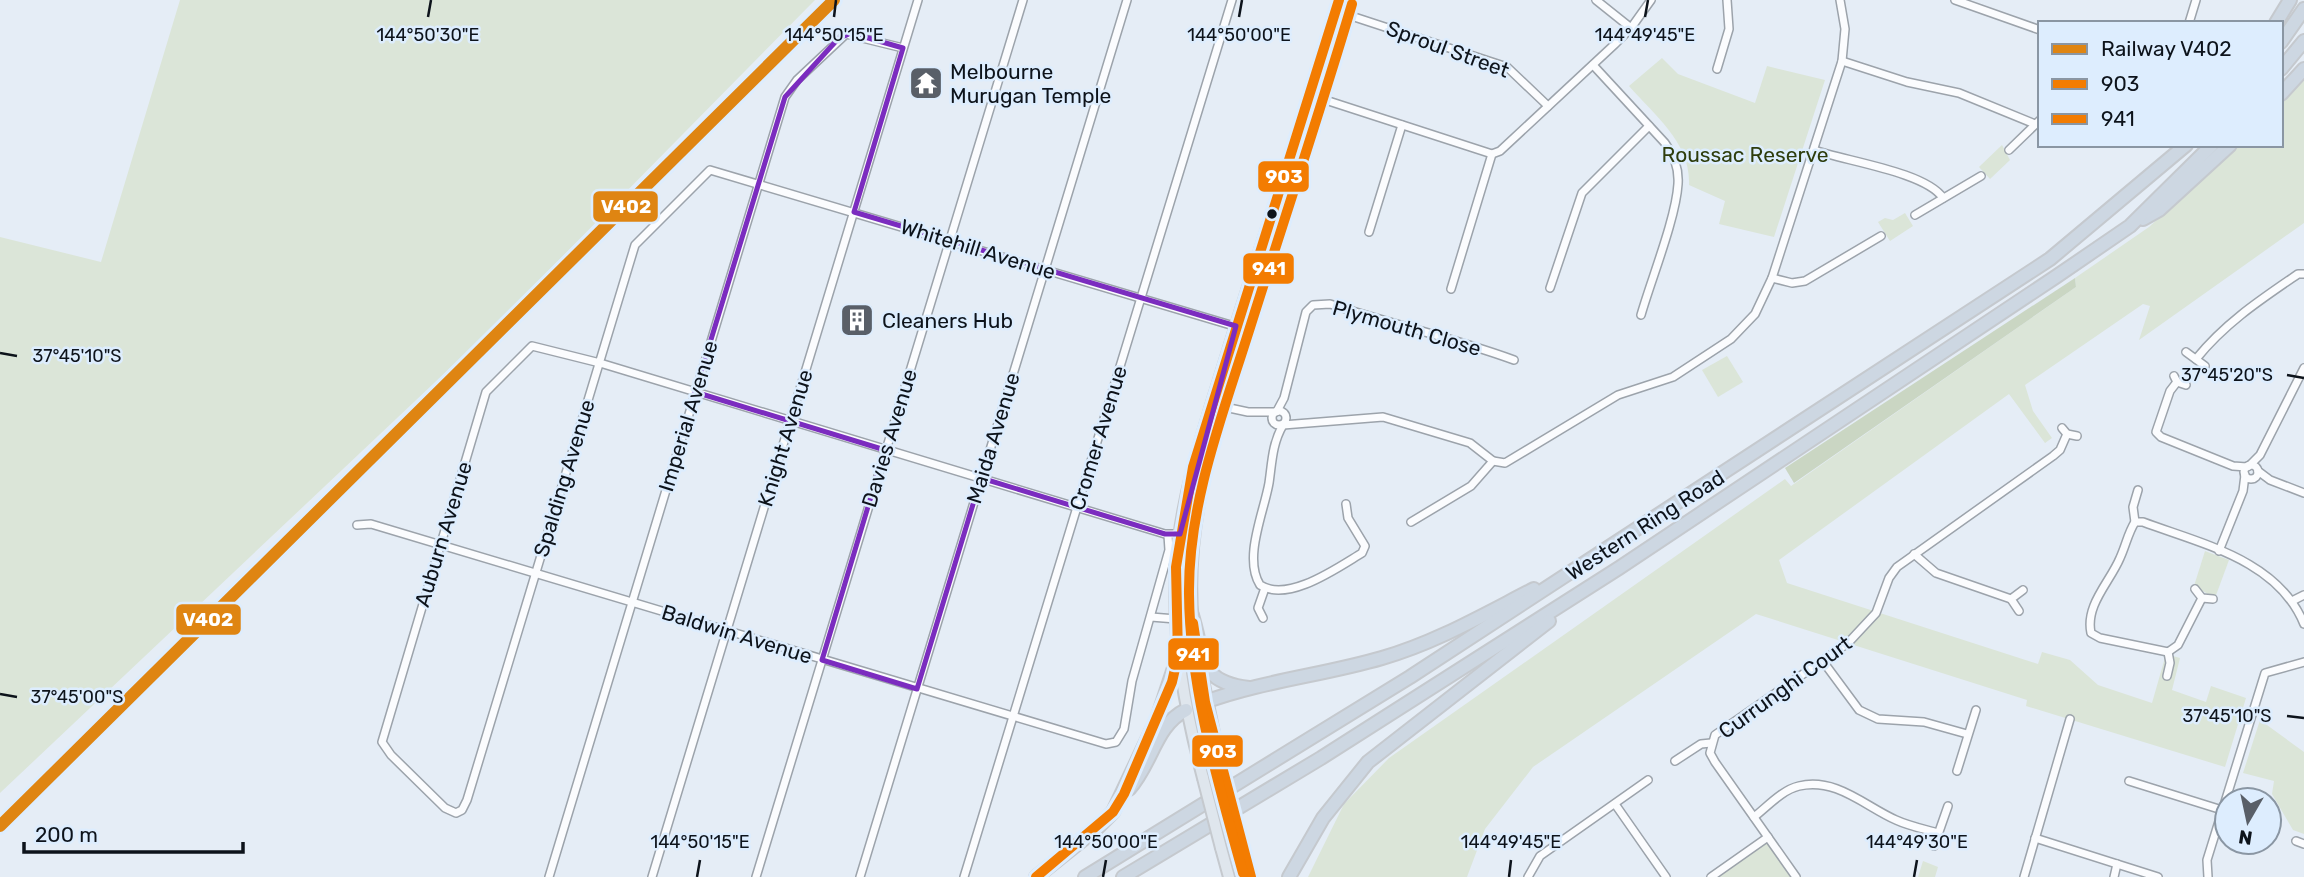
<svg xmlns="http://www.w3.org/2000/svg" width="2304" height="877" font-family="Rubik,sans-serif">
<rect width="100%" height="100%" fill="#e5edf6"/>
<g fill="#dbe5d8">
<polygon points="180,0 815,0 486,334 0,793 0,237 101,262"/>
<path d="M1662,58L1678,74L1755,103L1767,66L1825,80L1774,237L1719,224L1725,201L1689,185C1691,143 1655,116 1629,86Z"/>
<polygon points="2304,79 2304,223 2139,340 2150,306 2143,304 2025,385 2033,411 2052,438 2045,443 2009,394 1779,560 1787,583 2038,664 2042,652 2070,660 2098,685 2152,703 2166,654 2180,658 2172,690 2206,702 2211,686 2246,698 2225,767 2026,706 2027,700 1756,614 1533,767 1485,829 1467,877 1308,877 1344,804 1389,758 1785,479 1791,486 2076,287 2075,278 2149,227 2239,145 2281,145 2281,104"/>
<polygon points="2002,145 2010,160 1990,179 1979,167"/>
<polygon points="1905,213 1913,226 1890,241 1878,222 1885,218 1893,220"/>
<polygon points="1727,356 1743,382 1718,397 1702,370"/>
<polygon points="2205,551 2229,560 2215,598 2194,586"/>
<polygon points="2260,720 2304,752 2304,834 2293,830 2272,794 2274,781 2243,773"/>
<polygon points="1768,841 1792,877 1718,877"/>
<polygon points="1923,861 1938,867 1935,877 1918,877"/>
</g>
<polygon fill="#cad6c3" points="2075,278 2076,287 1794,483 1785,468"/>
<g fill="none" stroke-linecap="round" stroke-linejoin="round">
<g stroke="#9ca3ab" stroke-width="10">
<g id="street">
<polyline points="1596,0 1631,28"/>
<polyline points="1955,0 2040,30"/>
<polyline points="1336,11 1507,67 1548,106"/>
<polyline points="2189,23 2196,0"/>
<polyline points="1842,61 1907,82 1959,93 2035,124"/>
<path d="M1593,65L1665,143C1674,155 1679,169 1678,184C1676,218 1651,280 1641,315"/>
<polyline points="1717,69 1729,29 1727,0"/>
<polyline points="1310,95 1492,154"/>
<path d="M1814,150C1845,161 1926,172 1943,198"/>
<polyline points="2009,150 2040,120"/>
<polyline points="1915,215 1981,176"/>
<polyline points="1369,232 1402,125"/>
<polyline points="1772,278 1792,283 1805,281 1881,236"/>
<polyline points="1550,288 1582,193 1649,126"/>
<polyline points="1451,289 1492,154 1500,151 1615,44 1631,28 1651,0"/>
<polyline points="2186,352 2205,366"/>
<path d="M2196,359C2225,323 2260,300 2298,274H2304"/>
<polyline points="2174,376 2177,382 2186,385"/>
<polyline points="2177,382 2170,391 2156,432 2161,437 2233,466 2247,467"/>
<polyline points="1220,406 1248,412 1276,412"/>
<circle cx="1279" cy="418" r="7"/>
<path d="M1277,411L1284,398L1306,312L1313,305L1330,304C1391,324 1454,338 1514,360"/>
<polyline points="1283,425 1383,417 1470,443 1493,461 1505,463 1618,395 1673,377 1731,339 1755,314 1772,278 1842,61 1845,29 1840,0"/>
<path d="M1283,425C1272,444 1272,463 1269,483C1264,512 1243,558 1260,585C1288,603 1337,568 1362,553L1365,546L1348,518L1346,504"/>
<polyline points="2062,428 2067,434 2077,436"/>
<circle cx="2251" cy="472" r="7"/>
<polyline points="2249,466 2260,455 2304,368"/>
<polyline points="2258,471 2270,480 2304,493"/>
<polyline points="1411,522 1471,486 1493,461"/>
<polyline points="2135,522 2133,507 2138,490"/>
<polyline points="357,525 371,524 1106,744 1116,742 1124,729 1132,681 1169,550 1168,535"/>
<polyline points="1180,534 1165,534 600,363 532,346 486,392 382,742 391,755 445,808 456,813 462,810 467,800 635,245 710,170 1244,329"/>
<polyline points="2219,551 2243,491 2245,475"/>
<polyline points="1914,554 1936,573 2011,599"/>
<polyline points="2195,589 2202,598 2213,599"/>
<polyline points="2292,601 2304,595"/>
<polyline points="2019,611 2011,599 2023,590"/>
<polyline points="1151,617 1176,619"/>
<polyline points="1263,618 1258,608 1265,588"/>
<path d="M2168,652L2100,638L2091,633C2085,605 2110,582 2120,558C2126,545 2128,533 2135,522H2143C2202,544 2278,560 2304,624"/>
<polyline points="2168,652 2178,645 2202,598"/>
<polyline points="1822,660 1859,710 1878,719 1924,722 1967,734"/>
<polyline points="2167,676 2170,663 2168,652"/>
<polyline points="1675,761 1701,744 1711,743"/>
<polyline points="1957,771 1976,710"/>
<polyline points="2129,781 2222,810"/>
<polyline points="1615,804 1666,877"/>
<path d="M1754,817C1768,806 1782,790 1799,786C1836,777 1866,807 1896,820C1909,826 1924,829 1938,833"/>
<polyline points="2035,838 2158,877"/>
<polyline points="2296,841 2304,844"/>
<polyline points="1934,846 1948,806"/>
<polyline points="549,877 785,97 797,80 846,34 903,48"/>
<polyline points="652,877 918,0"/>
<polyline points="756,877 1023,0"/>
<polyline points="860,877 1127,0"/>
<polyline points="964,877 1232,0"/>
<polyline points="1528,877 1540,856 1648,780"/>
<polyline points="1711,877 1768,837"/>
<polyline points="1796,877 1715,762 1710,753 1715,735 1848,643 1876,613 1889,578 1897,567 2053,456 2060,450 2067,434"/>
<polyline points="2024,877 2070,719"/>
<polyline points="2114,877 2117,864"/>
<polyline points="2208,877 2207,860 2265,673 2304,662"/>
</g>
</g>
<g stroke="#c5c9ce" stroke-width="14">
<g id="primary">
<path d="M1193,623C1179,483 1249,357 1274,223"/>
<polyline points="1196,646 1221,767"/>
<path d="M1203,778C1185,709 1172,641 1176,569C1180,494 1207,420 1229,348C1265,232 1304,117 1339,0"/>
<polyline points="1240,836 1251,877"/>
<polyline points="1221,848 1229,877"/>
</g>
</g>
<g stroke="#c5c9ce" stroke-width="16">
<g id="highway">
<polyline points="2276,23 2290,0"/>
<polyline points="2281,42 2304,9"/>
<polyline points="2281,69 2304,41"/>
<polyline points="2281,94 2304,69"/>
<polyline points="2143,219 2159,210 2230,145"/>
<path d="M1192,615C1205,657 1197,682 1249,688"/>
<path d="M1205,702C1262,681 1324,675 1382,658C1435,643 1485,614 1534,589"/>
<path d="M1129,789C1152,764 1155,725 1186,710"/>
<polyline points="1036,877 1095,830 1113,812 1157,719 1178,656"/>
<polyline points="1085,877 1410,677 2050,259 2186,145"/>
<polyline points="1123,877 1321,758 1619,568 2057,276 2130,226 2212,145"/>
<polyline points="1289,877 1323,818 1368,762 1549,621"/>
</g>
</g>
<use href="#street" stroke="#fbfcfe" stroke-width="7"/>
<use href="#primary" stroke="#dfe6ed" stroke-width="10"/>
<use href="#highway" stroke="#cdd7e2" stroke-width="12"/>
<polyline stroke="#c1c3c6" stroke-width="2" stroke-dasharray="10 5" stroke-linecap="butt" points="0,831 840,0"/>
<g stroke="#c5c9ce" stroke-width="14" stroke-linecap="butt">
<g id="primary-bridge">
<polyline points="1221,767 1240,836"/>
<polyline points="1203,778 1221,848"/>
</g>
</g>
<use href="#primary-bridge" stroke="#dfe6ed" stroke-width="10"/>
<g stroke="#ddedfe" stroke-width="16">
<g id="bus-1">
<polyline points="1193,623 1205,702 1251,877"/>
<polyline points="1036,877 1113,812 1124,794 1172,682 1178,656 1176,567 1193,467 1339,0"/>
</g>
</g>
<g stroke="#ddedfe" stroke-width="16">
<path id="bus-2" d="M1243,873C1218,782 1190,690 1189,594C1188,506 1221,419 1247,337C1282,226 1319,115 1352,4"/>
</g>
<use href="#bus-1" stroke="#f37c01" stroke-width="10"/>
<use href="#bus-2" stroke="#f37c01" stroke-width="10"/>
<g stroke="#ddedfe" stroke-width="18">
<polyline id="rail-1" points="0,826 834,0"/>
</g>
<use href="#rail-1" stroke="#df8512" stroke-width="12"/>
</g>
<path fill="none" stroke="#7b2cbf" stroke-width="5" stroke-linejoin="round" d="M851,33L903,48L854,212L1236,326L1180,534H1165L981,478L917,689L822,660L885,450L695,392L785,97L838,39Z"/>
<path fill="none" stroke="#0d131b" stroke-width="2.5" d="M428,17L431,0M834,17L836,0M1239,17L1242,0M1645,17L1648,0M0,353L17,356M2287,375L2304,378M0,694L17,697M2287,716L2304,718M697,877L700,860M1103,877L1106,860M1509,877L1511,860M1914,877L1917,860"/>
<defs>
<g id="temple-square" transform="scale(1.75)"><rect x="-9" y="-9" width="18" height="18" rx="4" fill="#595f68" stroke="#ddedfe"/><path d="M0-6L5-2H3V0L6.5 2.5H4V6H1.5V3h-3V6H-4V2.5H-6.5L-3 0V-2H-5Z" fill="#fff"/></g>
<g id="building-square" transform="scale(1.75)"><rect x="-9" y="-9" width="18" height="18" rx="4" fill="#595f68" stroke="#ddedfe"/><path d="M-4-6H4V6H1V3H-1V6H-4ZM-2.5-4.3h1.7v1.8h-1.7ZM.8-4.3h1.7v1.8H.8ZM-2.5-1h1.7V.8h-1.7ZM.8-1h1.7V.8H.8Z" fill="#fff"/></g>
</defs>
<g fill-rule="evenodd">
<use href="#temple-square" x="926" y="83"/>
<use href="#building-square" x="857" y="320"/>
</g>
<circle fill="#0d131b" stroke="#ddedfe" stroke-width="2.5" cx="1272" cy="214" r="6"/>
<g text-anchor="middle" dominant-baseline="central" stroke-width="5" stroke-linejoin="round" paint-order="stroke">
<g font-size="21" fill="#0d131b" stroke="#ddedfe">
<text transform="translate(1448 49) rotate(20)">Sproul Street</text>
<text transform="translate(978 249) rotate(17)">Whitehill Avenue</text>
<text transform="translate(1407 328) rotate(16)">Plymouth Close</text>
<text transform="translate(688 416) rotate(-73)">Imperial Avenue</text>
<text transform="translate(785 438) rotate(-73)">Knight Avenue</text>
<text transform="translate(889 438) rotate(-73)">Davies Avenue</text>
<text transform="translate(993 438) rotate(-73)">Maida Avenue</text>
<text transform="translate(1098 438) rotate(-73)">Cromer Avenue</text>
<text transform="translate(564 478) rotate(-73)">Spalding Avenue</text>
<text transform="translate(1645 525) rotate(-33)">Western Ring Road</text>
<text transform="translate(443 534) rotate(-73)">Auburn Avenue</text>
<text transform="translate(737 634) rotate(17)">Baldwin Avenue</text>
<text transform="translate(1785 687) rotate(-36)">Currunghi Court</text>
</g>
<g font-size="21" fill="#0d131b" stroke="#ddedfe" text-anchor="start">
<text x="950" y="71">Melbourne<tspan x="950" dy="24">Murugan Temple</tspan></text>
<text x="882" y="320">Cleaners Hub</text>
</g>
<g font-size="21" fill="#2e3d0d" stroke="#ddedfe">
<text x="1745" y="154">Roussac Reserve</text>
</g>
</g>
<g font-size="18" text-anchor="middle" fill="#0d131b" stroke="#ddedfe" stroke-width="5" stroke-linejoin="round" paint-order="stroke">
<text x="428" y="41">144°50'30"E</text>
<text x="834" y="41">144°50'15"E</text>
<text x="1239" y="41">144°50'00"E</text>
<text x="1645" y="41">144°49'45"E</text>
<text x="77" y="362">37°45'10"S</text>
<text x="2227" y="381">37°45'20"S</text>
<text x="77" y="703">37°45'00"S</text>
<text x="2227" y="722">37°45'10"S</text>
<text x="700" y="848">144°50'15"E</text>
<text x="1106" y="848">144°50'00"E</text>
<text x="1511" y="848">144°49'45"E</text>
<text x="1917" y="848">144°49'30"E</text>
</g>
<g stroke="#ddedfe" stroke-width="2.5">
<rect x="1257" y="160" width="53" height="33" rx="7" fill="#f37c01"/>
<rect x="592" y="190" width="67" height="33" rx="7" fill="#df8512"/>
<rect x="1242" y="252" width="53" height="33" rx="7" fill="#f37c01"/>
<rect x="175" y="603" width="67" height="33" rx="7" fill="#df8512"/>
<rect x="1167" y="637" width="53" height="34" rx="7" fill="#f37c01"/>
<rect x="1191" y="734" width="53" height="34" rx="7" fill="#f37c01"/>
</g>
<g font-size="19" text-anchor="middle" font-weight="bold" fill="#fff">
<text x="1284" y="183">903</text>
<text x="626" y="213">V402</text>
<text x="1269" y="275">941</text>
<text x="208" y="626">V402</text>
<text x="1193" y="661">941</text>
<text x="1218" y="758">903</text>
</g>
<rect x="2038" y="21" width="245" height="126" fill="#ddedfe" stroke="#8a96a3" stroke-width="2"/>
<rect x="2052" y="44" width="35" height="10" fill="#df8512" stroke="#8a96a3" stroke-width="2"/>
<text x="2101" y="56" font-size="21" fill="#0d131b">Railway V402</text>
<rect x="2052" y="79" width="35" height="10" fill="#f37c01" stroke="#8a96a3" stroke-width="2"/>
<text x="2101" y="91" font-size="21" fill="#0d131b">903</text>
<rect x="2052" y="114" width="35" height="10" fill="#f37c01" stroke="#8a96a3" stroke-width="2"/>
<text x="2101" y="126" font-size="21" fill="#0d131b">941</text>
<g transform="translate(2248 821) rotate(189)"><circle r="33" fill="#ddedfe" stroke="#8a96a3" stroke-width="2"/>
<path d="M0-5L12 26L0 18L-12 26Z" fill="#595f68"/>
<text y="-10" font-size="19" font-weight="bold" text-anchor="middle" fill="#0d131b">N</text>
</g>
<path d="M24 842v10h219v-10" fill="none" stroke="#0d131b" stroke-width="3.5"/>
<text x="35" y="842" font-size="21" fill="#0d131b" stroke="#ddedfe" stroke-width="5" paint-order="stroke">200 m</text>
</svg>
